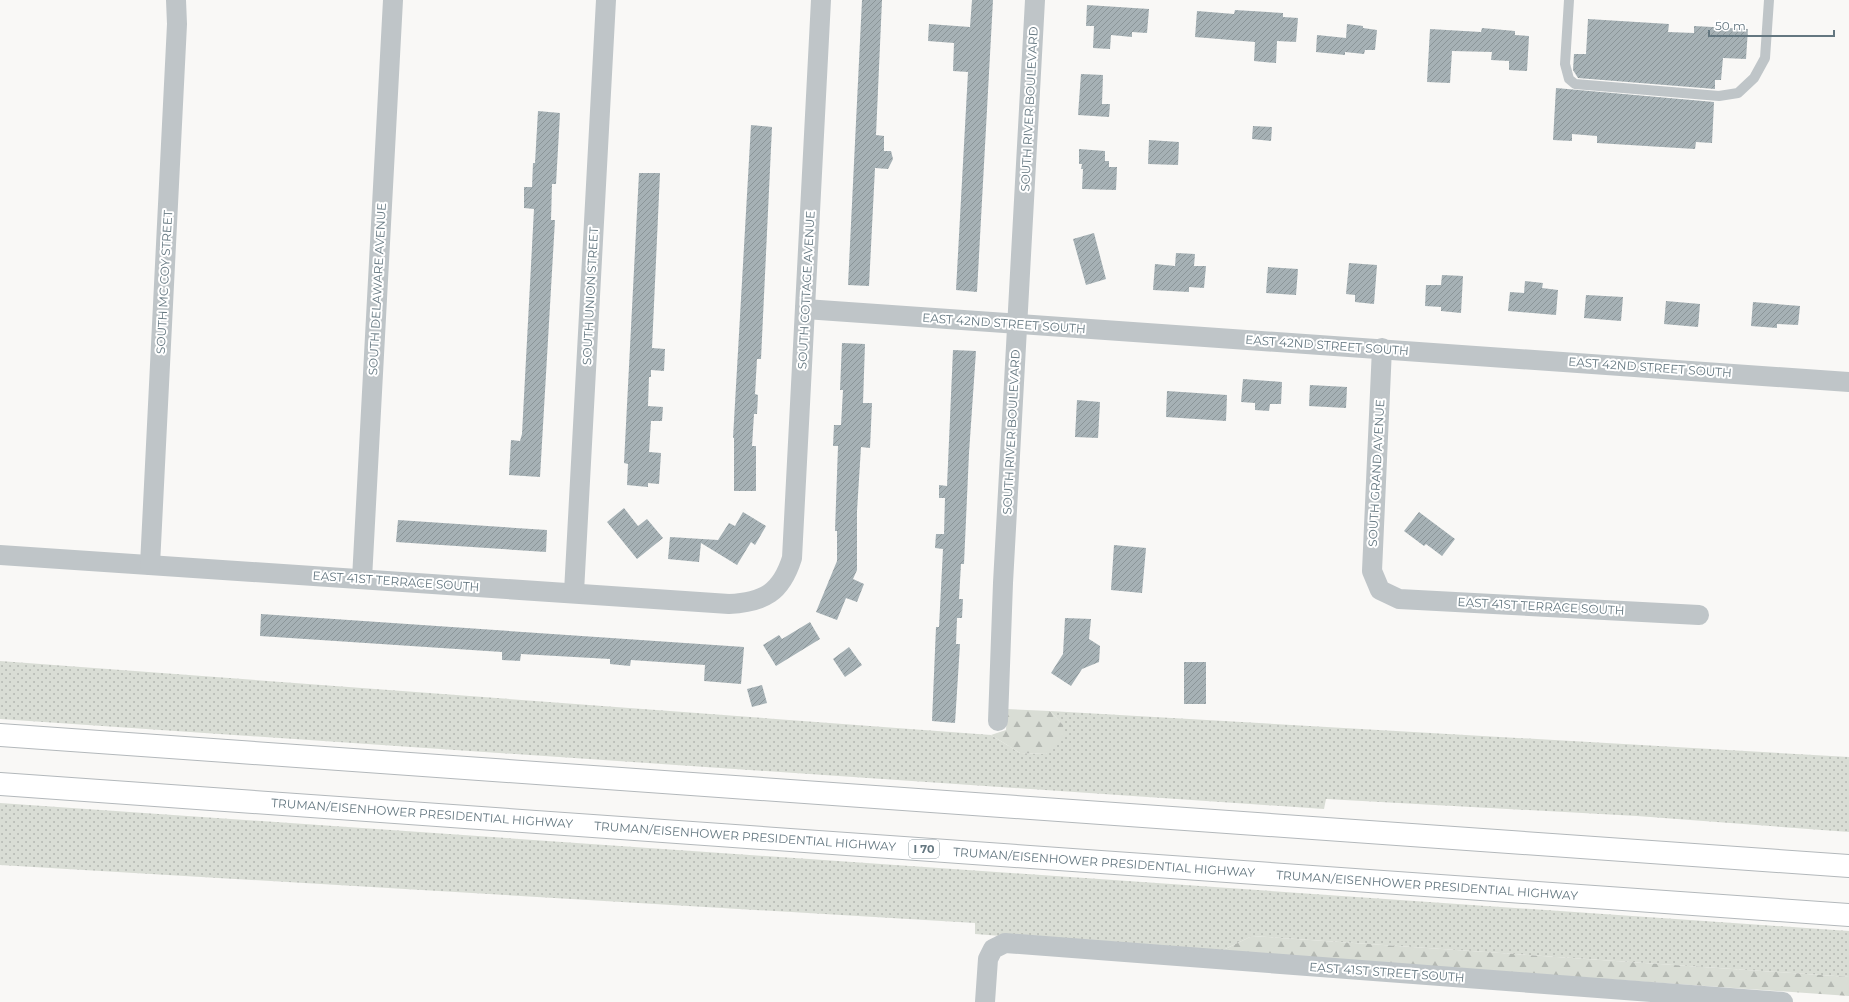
<svg xmlns="http://www.w3.org/2000/svg" width="1849" height="1002" font-family="Montserrat,sans-serif">
<defs>
<pattern id="grass-dots" width="8" height="8" patternUnits="userSpaceOnUse"><rect width="8" height="8" fill="#d9ddd5"/><path d="M2 2h.1M6 6h.1" fill="none" stroke="#b4b8b2" stroke-width="1.8" stroke-linecap="round"/></pattern>
<pattern id="forest-firs" width="22" height="20" patternUnits="userSpaceOnUse"><rect width="22" height="20" fill="#d9ddd5"/><path d="M5 1l3.5 6h-7zM16 11l3.5 6h-7z" fill="#b4b8b2"/></pattern>
<pattern id="building-hatch" width="6" height="6" patternUnits="userSpaceOnUse"><rect width="6" height="6" fill="#a6b1b5"/><path d="M-1 1l2-2M0 6l6-6M5 7l2-2" fill="none" stroke="#8b9598"/></pattern>
</defs>
<rect width="100%" height="100%" fill="#f9f8f6"/>
<g fill="url(#grass-dots)">
<polygon points="0,661 991,735 1020,753 1046,754 1063,725 1050,711 1849,757 1849,832 1637,816 1326,799 1324,809 0,719"/>
<polygon points="0,803 1849,931 1849,977 1252,936 1219,952 975,934 975,923 0,865"/>
</g>
<g fill="url(#forest-firs)">
<polygon points="1007,709 1050,711 1063,725 1064,736 1046,754 1020,753 991,735 1006,730"/>
<polygon points="1252,936 1849,977 1849,996 1219,952"/>
</g>
<g fill="url(#building-hatch)">
<polygon points="862,0 882,0 876,135 884,136 884,151 891,151 893,159 888,169 875,168 869,286 848,285"/>
<polygon points="972,0 993,0 977,292 956,290 968,72 953,71 954,43 928,41 929,24 970,27"/>
<polygon points="1087,5 1149,9 1147,33 1132,32 1132,37 1111,35 1110,49 1093,48 1094,26 1086,26"/>
<polygon points="1235,10 1283,13 1283,17 1298,18 1296,42 1277,41 1276,63 1254,61 1255,42 1195,37 1197,11 1234,14"/>
<polygon points="1588,19 1669,24 1668,32 1694,33 1694,26 1748,29 1746,59 1723,58 1721,80 1715,80 1715,89 1578,78 1573,70 1574,54 1586,54"/>
<polygon points="1347,24 1363,26 1363,28 1377,30 1375,50 1365,50 1364,54 1345,52 1345,55 1316,52 1317,35 1346,38"/>
<polygon points="1482,28 1515,31 1515,35 1529,36 1527,71 1509,70 1509,61 1491,60 1492,52 1452,51 1450,83 1427,82 1430,29 1481,32"/>
<polygon points="1081,74 1103,75 1102,104 1110,104 1109,117 1078,115"/>
<polygon points="1556,88 1714,102 1712,143 1696,142 1695,149 1597,143 1597,136 1572,134 1572,141 1553,140"/>
<polygon points="538,111 560,113 556,184 552,184 551,220 555,220 540,477 509,475 511,440 520,441 522,434 534,209 524,208 524,187 532,187 533,163 535,163"/>
<polygon points="751,125 772,127 761,359 757,359 755,394 758,395 757,414 754,414 752,446 756,446 756,491 734,491 734,438 733,438"/>
<polygon points="1253,126 1272,127 1271,141 1252,139"/>
<polygon points="1149,140 1179,142 1178,165 1148,164"/>
<polygon points="1079,149 1105,151 1105,161 1109,161 1109,167 1117,167 1116,190 1082,189 1083,169 1081,169 1082,164 1079,164"/>
<polygon points="639,173 660,173 652,348 665,349 664,371 651,370 651,377 649,377 648,406 663,407 662,421 651,421 649,452 661,453 659,484 648,483 648,487 627,485 628,464 624,463"/>
<polygon points="1094,233 1106,279 1086,285 1073,239"/>
<polygon points="1176,253 1195,254 1194,266 1206,266 1204,288 1189,287 1189,292 1153,290 1155,264 1175,266"/>
<polygon points="1349,263 1377,265 1374,304 1355,302 1355,295 1346,294"/>
<polygon points="1268,267 1298,269 1296,295 1266,293"/>
<polygon points="1442,275 1463,276 1461,313 1441,311 1441,307 1425,306 1426,285 1441,285"/>
<polygon points="1525,281 1543,283 1542,288 1558,290 1556,315 1508,311 1510,292 1524,293"/>
<polygon points="1586,295 1623,297 1621,321 1584,318"/>
<polygon points="1666,301 1700,304 1698,327 1664,324"/>
<polygon points="1753,302 1800,306 1798,325 1777,324 1777,328 1751,326"/>
<polygon points="842,343 865,344 863,403 872,403 870,448 861,447 857,511 857,570 853,579 864,584 857,602 846,598 837,620 816,612 837,561 837,531 835,531 838,446 833,446 834,425 841,425 843,390 840,390"/>
<polygon points="953,350 976,351 969,453 964,564 961,564 959,599 963,599 962,618 957,618 956,644 960,644 955,723 932,721 936,627 939,627 943,549 935,548 936,534 944,534 945,498 939,498 939,485 947,486"/>
<polygon points="1243,379 1282,382 1281,404 1270,404 1269,411 1255,410 1255,403 1241,402"/>
<polygon points="1310,385 1347,387 1346,408 1309,406"/>
<polygon points="1167,391 1227,395 1226,421 1166,417"/>
<polygon points="1077,400 1100,402 1098,438 1075,437"/>
<polygon points="624,508 638,526 647,519 663,538 637,559 607,522"/>
<polygon points="743,512 766,526 755,545 751,542 737,565 701,543 699,562 668,559 670,537 718,540 729,523 735,526"/>
<polygon points="1419,512 1455,539 1442,556 1426,544 1424,546 1404,531"/>
<polygon points="398,520 547,530 546,552 396,542"/>
<polygon points="1114,545 1146,548 1142,593 1111,590"/>
<polygon points="261,614 744,647 741,684 704,681 705,665 631,660 630,666 610,664 610,659 521,654 520,661 502,660 502,652 260,636"/>
<polygon points="1065,618 1091,619 1089,639 1100,646 1099,662 1082,669 1071,686 1051,673 1063,654"/>
<polygon points="810,622 820,639 776,666 763,645 779,635 782,639"/>
<polygon points="849,647 862,665 845,677 833,659"/>
<rect x="1184" y="662" width="22" height="42"/>
<polygon points="762,685 767,703 752,707 747,689"/>
</g>
<g fill="none" stroke-linecap="round" stroke-linejoin="round">
<g stroke="#b3b8bb" stroke-width="24">
<g id="motorway">
<polyline points="0,735 1849,866"/>
<polyline points="0,784 1849,915"/>
</g>
</g>
<polyline stroke="#bfc5c8" stroke-width="10" points="1569,0 1565,64 1569,79 1575,84 1719,96 1738,93 1754,78 1765,58 1769,0"/>
<g stroke="#bfc5c8" stroke-width="20">
<polyline points="805,309 1849,382"/>
<polyline points="1382,348 1372,571 1380,590 1399,599 1699,615"/>
<path d="M0,555L729,604C764,602 781,593 792,558L821,0"/>
<polyline points="150,565 177,24 176,0"/>
<polyline points="362,579 393,0"/>
<polyline points="574,592 606,0"/>
<polyline points="998,721 1003,583 1035,0"/>
<polyline points="985,1002 988,959 993,949 1005,943 1783,1002"/>
</g>
<use href="#motorway" stroke="#fff" stroke-width="22"/>
</g>
<g text-anchor="middle" dominant-baseline="central" stroke-width="4" stroke-linejoin="round" paint-order="stroke">
<rect fill="#fff" stroke="#92a0a6" stroke-width="1" x="909" y="840" width="30" height="18" rx="3"/>
<g font-size="11" font-weight="bold" fill="#647780">
<text x="924" y="849">I 70</text>
</g>
<g font-size="12" fill="#647780" stroke="#fff">
<text transform="translate(1029 109) rotate(-87)">SOUTH RIVER BOULEVARD</text>
<text transform="translate(164 282) rotate(-87)">SOUTH MC COY STREET</text>
<text transform="translate(377 289) rotate(-87)">SOUTH DELAWARE AVENUE</text>
<text transform="translate(806 290) rotate(-87)">SOUTH COTTAGE AVENUE</text>
<text transform="translate(590 296) rotate(-87)">SOUTH UNION STREET</text>
<text transform="translate(1004 323) rotate(4)">EAST 42ND STREET SOUTH</text>
<text transform="translate(1327 345) rotate(4)">EAST 42ND STREET SOUTH</text>
<text transform="translate(1650 367) rotate(4)">EAST 42ND STREET SOUTH</text>
<text transform="translate(1011 432) rotate(-87)">SOUTH RIVER BOULEVARD</text>
<text transform="translate(1376 473) rotate(-87)">SOUTH GRAND AVENUE</text>
<text transform="translate(396 581) rotate(4)">EAST 41ST TERRACE SOUTH</text>
<text transform="translate(1541 606) rotate(3)">EAST 41ST TERRACE SOUTH</text>
<text transform="translate(422 813) rotate(4)">TRUMAN/EISENHOWER PRESIDENTIAL HIGHWAY</text>
<text transform="translate(745 836) rotate(4)">TRUMAN/EISENHOWER PRESIDENTIAL HIGHWAY</text>
<text transform="translate(1104 862) rotate(4)">TRUMAN/EISENHOWER PRESIDENTIAL HIGHWAY</text>
<text transform="translate(1427 885) rotate(4)">TRUMAN/EISENHOWER PRESIDENTIAL HIGHWAY</text>
<text transform="translate(1387 972) rotate(4)">EAST 41ST STREET SOUTH</text>
</g>
</g>
<path d="M1709 30v6h125v-6" fill="none" stroke="#647780" stroke-width="2"/>
<text x="1715" y="30" font-size="12" fill="#647780" stroke="#ffffff" stroke-width="3" paint-order="stroke">50 m</text>
</svg>
